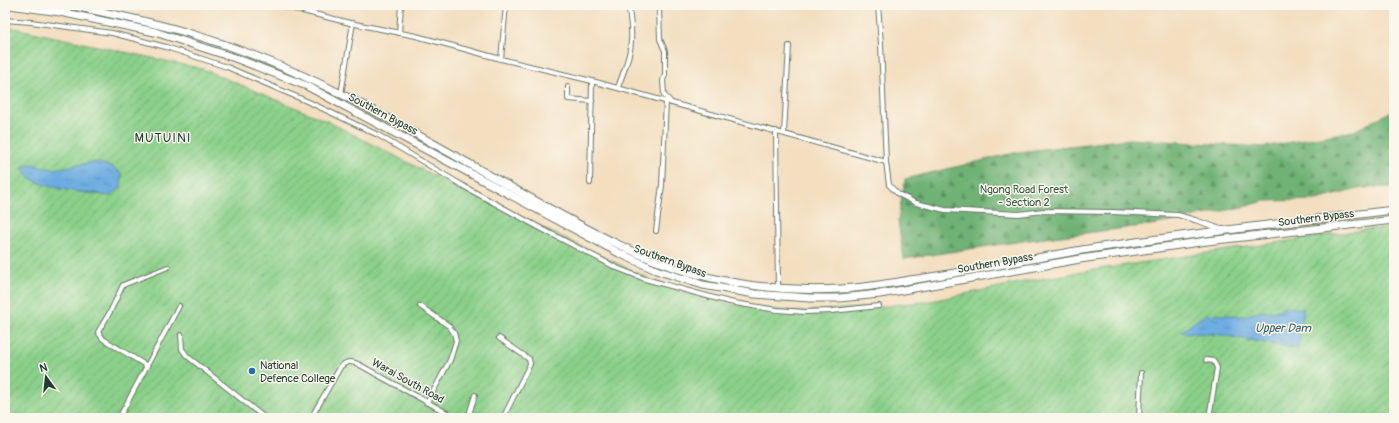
<svg xmlns="http://www.w3.org/2000/svg" width="1399" height="423" font-family="Pangolin,sans-serif">
<defs>
<pattern id="forest-firs" width="22" height="20" patternUnits="userSpaceOnUse"><rect width="22" height="20" fill="#70b276"/><path d="M5 1l3.5 6h-7zM16 11l3.5 6h-7z" fill="#5b9262"/></pattern>
<pattern id="garden-furrows" width="10" height="10" patternUnits="userSpaceOnUse"><rect width="10" height="10" fill="#8bd08a"/><path d="M-1 1l2-2M0 10L10 0M9 11l2-2" fill="none" stroke="#71aa72"/></pattern>
<pattern id="water-ripples" width="26" height="14" patternUnits="userSpaceOnUse"><rect width="26" height="14" fill="#6eade1"/><path d="M2 4q2-2 4 0t4 0M15 11q2-2 4 0t4 0" fill="none" stroke="#5a8eb7"/></pattern>
</defs>
<rect width="100%" height="100%" fill="#fbf7ec"/>
<filter id="ink" filterUnits="userSpaceOnUse"><feTurbulence type="fractalNoise" baseFrequency=".025" numOctaves="2"/><feDisplacementMap in="SourceGraphic" scale="8" xChannelSelector="R" yChannelSelector="G"/><feConvolveMatrix kernelMatrix="1 2 1 2 8 2 1 2 1" color-interpolation-filters="sRGB"/></filter>
<filter id="wash" filterUnits="userSpaceOnUse"><feTurbulence type="fractalNoise" baseFrequency=".012" numOctaves="4" result="noise"/><feDisplacementMap in="SourceGraphic" scale="16" xChannelSelector="R" yChannelSelector="G"/><feGaussianBlur stdDeviation="0.9" result="paint"/><feColorMatrix in="noise" values="0 0 0 0 0 0 0 0 0 0 0 0 0 0 0 0 0 1.4 0 .05"/><feComposite in="paint" operator="in"/></filter>
<g filter="url(#wash)">
<rect width="100%" height="100%" fill="#f3dec0"/>
<polygon fill="url(#forest-firs)" stroke="#487855" points="1394,110 1394,187 1362,188 1316,200 1265,201 1243,207 1158,224 1022,241 904,259 898,221 905,179 1018,152 1129,139 1263,147 1354,131"/>
<polygon fill="url(#garden-furrows)" stroke="#55865f" points="5,28 14,28 203,69 327,121 452,185 665,286 728,304 794,312 877,307 931,301 1028,281 1099,269 1369,229 1394,228 1394,418 5,418"/>
<g fill="url(#water-ripples)" stroke="#46758a">
<path d="M96,162L112,167L122,174L121,187L111,196C91,193 41,190 27,175C25,173 24,169 22,167L30,164L53,169Z"/>
<polygon points="1287,307 1304,309 1298,349 1222,335 1181,332 1206,314 1244,316 1264,311 1272,312"/>
</g>
</g>
<g filter="url(#ink)">
<g fill="none" stroke-linecap="round" stroke-linejoin="round">
<g stroke="#697565" stroke-width="6">
<g id="minor">
<polyline points="279,5 350,23 416,36 501,59 592,81 886,162"/>
<polyline points="878,5 881,44 886,162 889,185 898,194 916,203 945,210 1019,214 1043,211 1112,212 1178,215 1195,220 1221,229"/>
<polyline points="659,8 660,39 665,51 665,75 663,80 664,95 670,101"/>
<polyline points="5,20 31,22 112,33 166,47 227,67 311,103 378,135 465,187 542,229 617,268 645,279 729,302 777,310 805,312 832,311 879,306"/>
<polyline points="399,33 401,5"/>
<polyline points="501,59 506,5"/>
<polyline points="568,87 568,99 592,101"/>
<path d="M618,87C631,54 635,40 628,5"/>
<polyline points="341,94 353,23"/>
<polyline points="776,131 778,288"/>
<polyline points="784,133 789,46"/>
<polyline points="590,183 592,81"/>
<polyline points="656,231 662,185 666,101"/>
<polyline points="420,306 449,326 454,333 456,341 450,360 427,403"/>
<polyline points="181,335 182,349 187,356 265,418"/>
<polyline points="499,338 529,359 530,364 503,418"/>
<polyline points="1206,360 1214,361 1217,368 1209,418"/>
<polyline points="147,366 103,339 98,332 110,312 123,285 168,267"/>
<polyline points="119,418 179,306"/>
<path d="M311,418L341,366C347,361 351,361 358,364L456,418"/>
<polyline points="468,418 475,395"/>
<polyline points="1139,418 1141,373"/>
</g>
</g>
<g stroke="#697565" stroke-width="9">
<g id="trunk">
<polyline points="10,5 60,12 155,32 235,58 307,86 619,253 656,270 703,285 755,294 810,298 839,298 880,294 1080,259 1207,241 1394,220"/>
<path d="M69,5C108,13 147,21 185,32C243,49 299,72 353,100C417,133 479,170 543,205C589,230 637,257 688,272C738,286 789,292 841,289C864,288 887,284 910,280C967,272 1024,260 1082,250C1186,234 1290,222 1394,210"/>
</g>
</g>
<use href="#minor" stroke="#fff" stroke-width="4"/>
<use href="#trunk" stroke="#fff" stroke-width="7"/>
</g>
</g>
<circle fill="#1f6fb2" stroke="#fbf7ec" stroke-width="1.5" cx="252" cy="371" r="4"/>
<g text-anchor="middle" dominant-baseline="central" stroke-width="3" stroke-linejoin="round" paint-order="stroke">
<g font-size="11" fill="#1f3d34" stroke="#fbf7ec">
<text transform="translate(383 114) rotate(28)">Southern Bypass</text>
<text transform="translate(1316 218) rotate(-7)">Southern Bypass</text>
<text transform="translate(670 261) rotate(20)">Southern Bypass</text>
<text transform="translate(995 263) rotate(-10)">Southern Bypass</text>
<text transform="translate(408 381) rotate(29)">Warai South Road</text>
</g>
<g font-size="11" fill="#355a45" stroke="#fbf7ec">
<text x="1024" y="189">Ngong Road Forest<tspan x="1024" dy="13">- Section 2</tspan></text>
</g>
<g font-size="11" fill="#1f3d34" stroke="#fbf7ec" text-anchor="start">
<text x="260" y="365">National<tspan x="260" dy="13">Defence College</tspan></text>
</g>
<g font-size="12" font-style="italic" fill="#375f68" stroke="#fbf7ec">
<text x="1283" y="328">Upper Dam</text>
</g>
<g font-size="13" letter-spacing="1" fill="#1f3d34" stroke="#fbf7ec">
<text x="163" y="138">MUTUINI</text>
</g>
</g>
<rect width="1399" height="423" fill="none" stroke="#fbf7ec" stroke-width="20"/>
<g transform="translate(46 377) rotate(345)" stroke="#fbf7ec" stroke-width="3" paint-order="stroke">
<path d="M0-3L7 15L0 10L-7 15Z" fill="#1f3d34"/>
<text y="-6" font-size="11" font-weight="bold" text-anchor="middle" fill="#1f3d34">N</text>
</g>
</svg>
